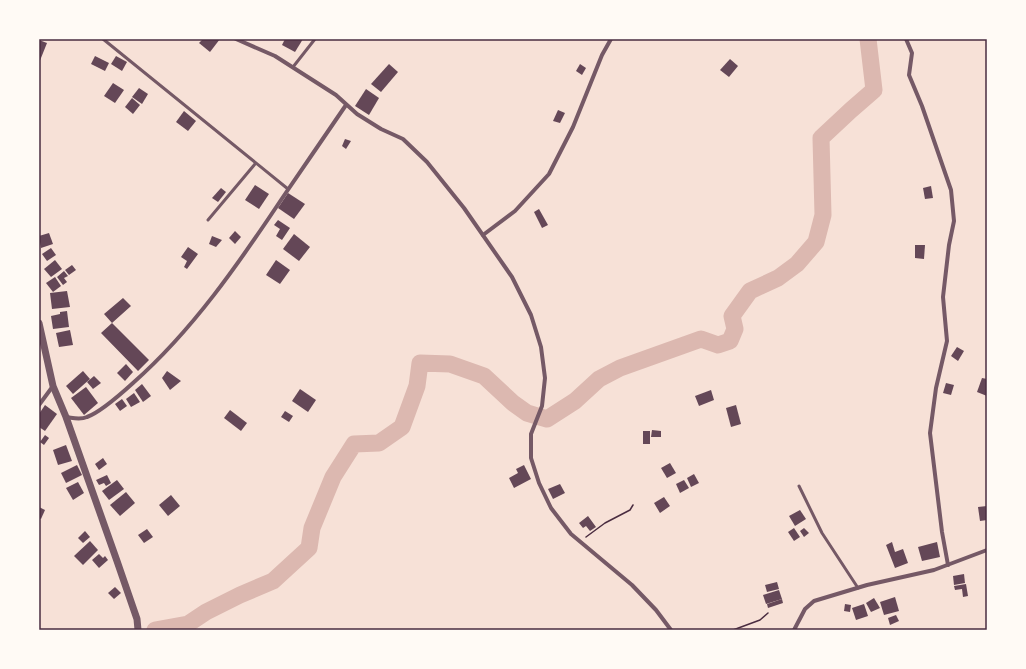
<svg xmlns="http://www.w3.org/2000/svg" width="1026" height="669" font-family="'Asap Condensed',sans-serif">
<rect width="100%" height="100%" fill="#f7e1d7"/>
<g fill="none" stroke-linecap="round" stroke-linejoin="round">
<polyline stroke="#dcb8b0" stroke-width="17" points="155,630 188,624 206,612 240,595 273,581 309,548 312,528 333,477 354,444 379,443 402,427 417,386 420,363 450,364 484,376 513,403 527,413 547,419 575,401 599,379 620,368 701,339 718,345 730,341 735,329 732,316 750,291 778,278 797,264 816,242 823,215 821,138 851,110 874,90 868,39"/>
</g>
<g fill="#644757">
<polygon points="203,39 220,39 210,52 199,43"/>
<polygon points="285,39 303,39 295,52 282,45"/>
<polygon points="39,40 47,43 39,63"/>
<polygon points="95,56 109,63 105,71 91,64"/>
<polygon points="116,56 127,62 122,71 111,64"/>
<polygon points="730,59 738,66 729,77 720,70"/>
<polygon points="389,64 398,72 381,92 371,84"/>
<polygon points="580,64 586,68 582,75 576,71"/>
<polygon points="113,83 124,90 115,103 104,96"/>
<polygon points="139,88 148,94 142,104 132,97"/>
<polygon points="366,89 379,98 369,115 355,106"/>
<polygon points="132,98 140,105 133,114 125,107"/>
<polygon points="558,110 565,113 560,123 553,121"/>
<polygon points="184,111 196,121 188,131 176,122"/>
<polygon points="345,139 351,141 346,149 342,146"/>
<polygon points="255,185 269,194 259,209 245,200"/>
<polygon points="931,186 933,198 925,199 923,188"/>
<polygon points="221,188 226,192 218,202 212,198"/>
<polygon points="288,193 305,204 294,219 278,208"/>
<polygon points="539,209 548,225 542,228 534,212"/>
<polygon points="278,220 290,228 282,240 276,236 280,229 274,225"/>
<polygon points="235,231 241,237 235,244 229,238"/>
<polygon points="49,233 53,244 41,248 39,236"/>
<polygon points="294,234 310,247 299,261 283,249"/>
<polygon points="212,236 222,240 216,247 209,244"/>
<polygon points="915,245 925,245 924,259 915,258"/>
<polygon points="188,247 198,254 187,269 184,267 187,261 181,257"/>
<polygon points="51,248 56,255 47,261 42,254"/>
<polygon points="55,260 62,269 51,277 44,269"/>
<polygon points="276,260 290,270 280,284 266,275"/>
<polygon points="72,265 76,270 69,275 65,270"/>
<polygon points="64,271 68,276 64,278 67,282 63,285 57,277"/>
<polygon points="55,277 61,286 53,292 46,283"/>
<polygon points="67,291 70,307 52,309 50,293"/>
<polygon points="123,298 131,306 112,323 149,360 138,371 101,333 112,323 104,314"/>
<polygon points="67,311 69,327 53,329 51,316 60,314 60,312"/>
<polygon points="70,330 73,345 59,347 56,333"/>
<polygon points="957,347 964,351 958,361 951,356"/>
<polygon points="126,364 133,372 125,381 117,373"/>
<polygon points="83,371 90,379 73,394 66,386"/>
<polygon points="167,371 181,381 170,390 162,378"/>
<polygon points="94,376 101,383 93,389 87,382"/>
<polygon points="982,378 987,379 987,396 977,392"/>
<polygon points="946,383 954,385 951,395 943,393"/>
<polygon points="142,384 151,396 143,402 135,390"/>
<polygon points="86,387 98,403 84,415 71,398"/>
<polygon points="300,389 316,400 308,412 292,401"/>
<polygon points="711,390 714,400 699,406 695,396"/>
<polygon points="134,393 140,402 131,407 126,399"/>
<polygon points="122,399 127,406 120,411 115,404"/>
<polygon points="45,405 57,414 45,431 39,427 39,414"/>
<polygon points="736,405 741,424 731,427 726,408"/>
<polygon points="230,410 247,423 241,431 224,418"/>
<polygon points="285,411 293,416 289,422 281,417"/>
<polygon points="652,430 661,431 661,437 651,437"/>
<rect x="643" y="431" width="7" height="13"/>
<polygon points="45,435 49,438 44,445 40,442"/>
<polygon points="66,445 72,461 58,465 53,450"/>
<polygon points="103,458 107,464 99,470 95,464"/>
<polygon points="670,463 676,473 667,478 661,468"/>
<polygon points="77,465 82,475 66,483 61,473"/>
<polygon points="524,465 531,479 514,488 509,478 518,473 516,469"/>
<polygon points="694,474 699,483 691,487 687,478"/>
<polygon points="107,475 111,483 106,486 104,483 99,485 96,480"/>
<polygon points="117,480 124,489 109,500 102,491"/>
<polygon points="684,480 689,488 680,493 676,484"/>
<polygon points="78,482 84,493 73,500 66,488"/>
<polygon points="560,484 565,493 553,499 548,489"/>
<polygon points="126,492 135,503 120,516 110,505"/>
<polygon points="171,495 180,506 168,516 159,505"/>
<polygon points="664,497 670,506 660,513 654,503"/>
<polygon points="987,506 987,520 980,521 978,507"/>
<polygon points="39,507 45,510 41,519 39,518"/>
<polygon points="800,510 806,519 795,526 789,516"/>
<polygon points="588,516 596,527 590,531 586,526 583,528 579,523"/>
<polygon points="794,528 800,537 794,541 788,532"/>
<polygon points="804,528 809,533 804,537 800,531"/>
<polygon points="147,529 153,537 144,543 138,535"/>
<polygon points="85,531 90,537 83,543 78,538"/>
<polygon points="90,541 98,550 83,565 74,556"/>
<polygon points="892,542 895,552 903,549 908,563 895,568 886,545"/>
<polygon points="937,542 940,557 922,561 918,547"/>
<polygon points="99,554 103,558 105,556 108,560 99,568 92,560"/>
<polygon points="964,574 965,583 954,585 953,576"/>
<polygon points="777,582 779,589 767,592 765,585"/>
<polygon points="966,584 968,596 963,597 962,589 955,590 954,586"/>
<polygon points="115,587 121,593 114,599 108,593"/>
<polygon points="779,590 782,599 766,604 763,595"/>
<polygon points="895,597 899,611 884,615 880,602"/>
<polygon points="874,598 880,608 871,612 866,603"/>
<polygon points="782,599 783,603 768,608 767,604"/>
<polygon points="845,604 851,605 850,612 844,611"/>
<polygon points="864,604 868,616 856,620 852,608"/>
<polygon points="896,615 899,621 890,625 888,618"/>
</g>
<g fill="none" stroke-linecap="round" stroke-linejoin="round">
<g stroke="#4a2c40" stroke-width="1.5">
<polyline points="586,537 605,523 630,510 633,505"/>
<polyline points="733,630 760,620 768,613"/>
</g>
<g stroke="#755966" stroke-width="3">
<polyline points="103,39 288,189"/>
<polyline points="293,67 315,39"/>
<polyline points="208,220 255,164"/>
<polyline points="799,486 822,533 858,588"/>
</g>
<g stroke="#755966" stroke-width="4">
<polyline points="236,39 275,56 336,95 357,114 381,129 403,139 427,162 464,208 512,277 531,315 541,347 545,378 542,406 531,434 531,458 539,483 551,508 571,534 632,585 656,610 671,630"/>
<polyline points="906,39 912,53 909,75 922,106 951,190 954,221 949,245 943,297 947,341 936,388 930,433 942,532 948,565"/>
<polyline points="483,235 515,211 549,174 573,127 602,55 611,39"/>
<polyline points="39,405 53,386"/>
<path d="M66,417C74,418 80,420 87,417C101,412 122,393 133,383C193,330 239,263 283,197C304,166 325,136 346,105"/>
<polyline points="794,630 805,609 814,601 867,585 934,570 987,550"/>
</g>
<polyline stroke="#755966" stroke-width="7" points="39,323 53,386 66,417 117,561 137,619 138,630"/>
</g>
<rect width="1026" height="669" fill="none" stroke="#fffaf5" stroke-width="80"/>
<rect x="40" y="40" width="946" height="589" fill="none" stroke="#4a2c40" stroke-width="1.5"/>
</svg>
